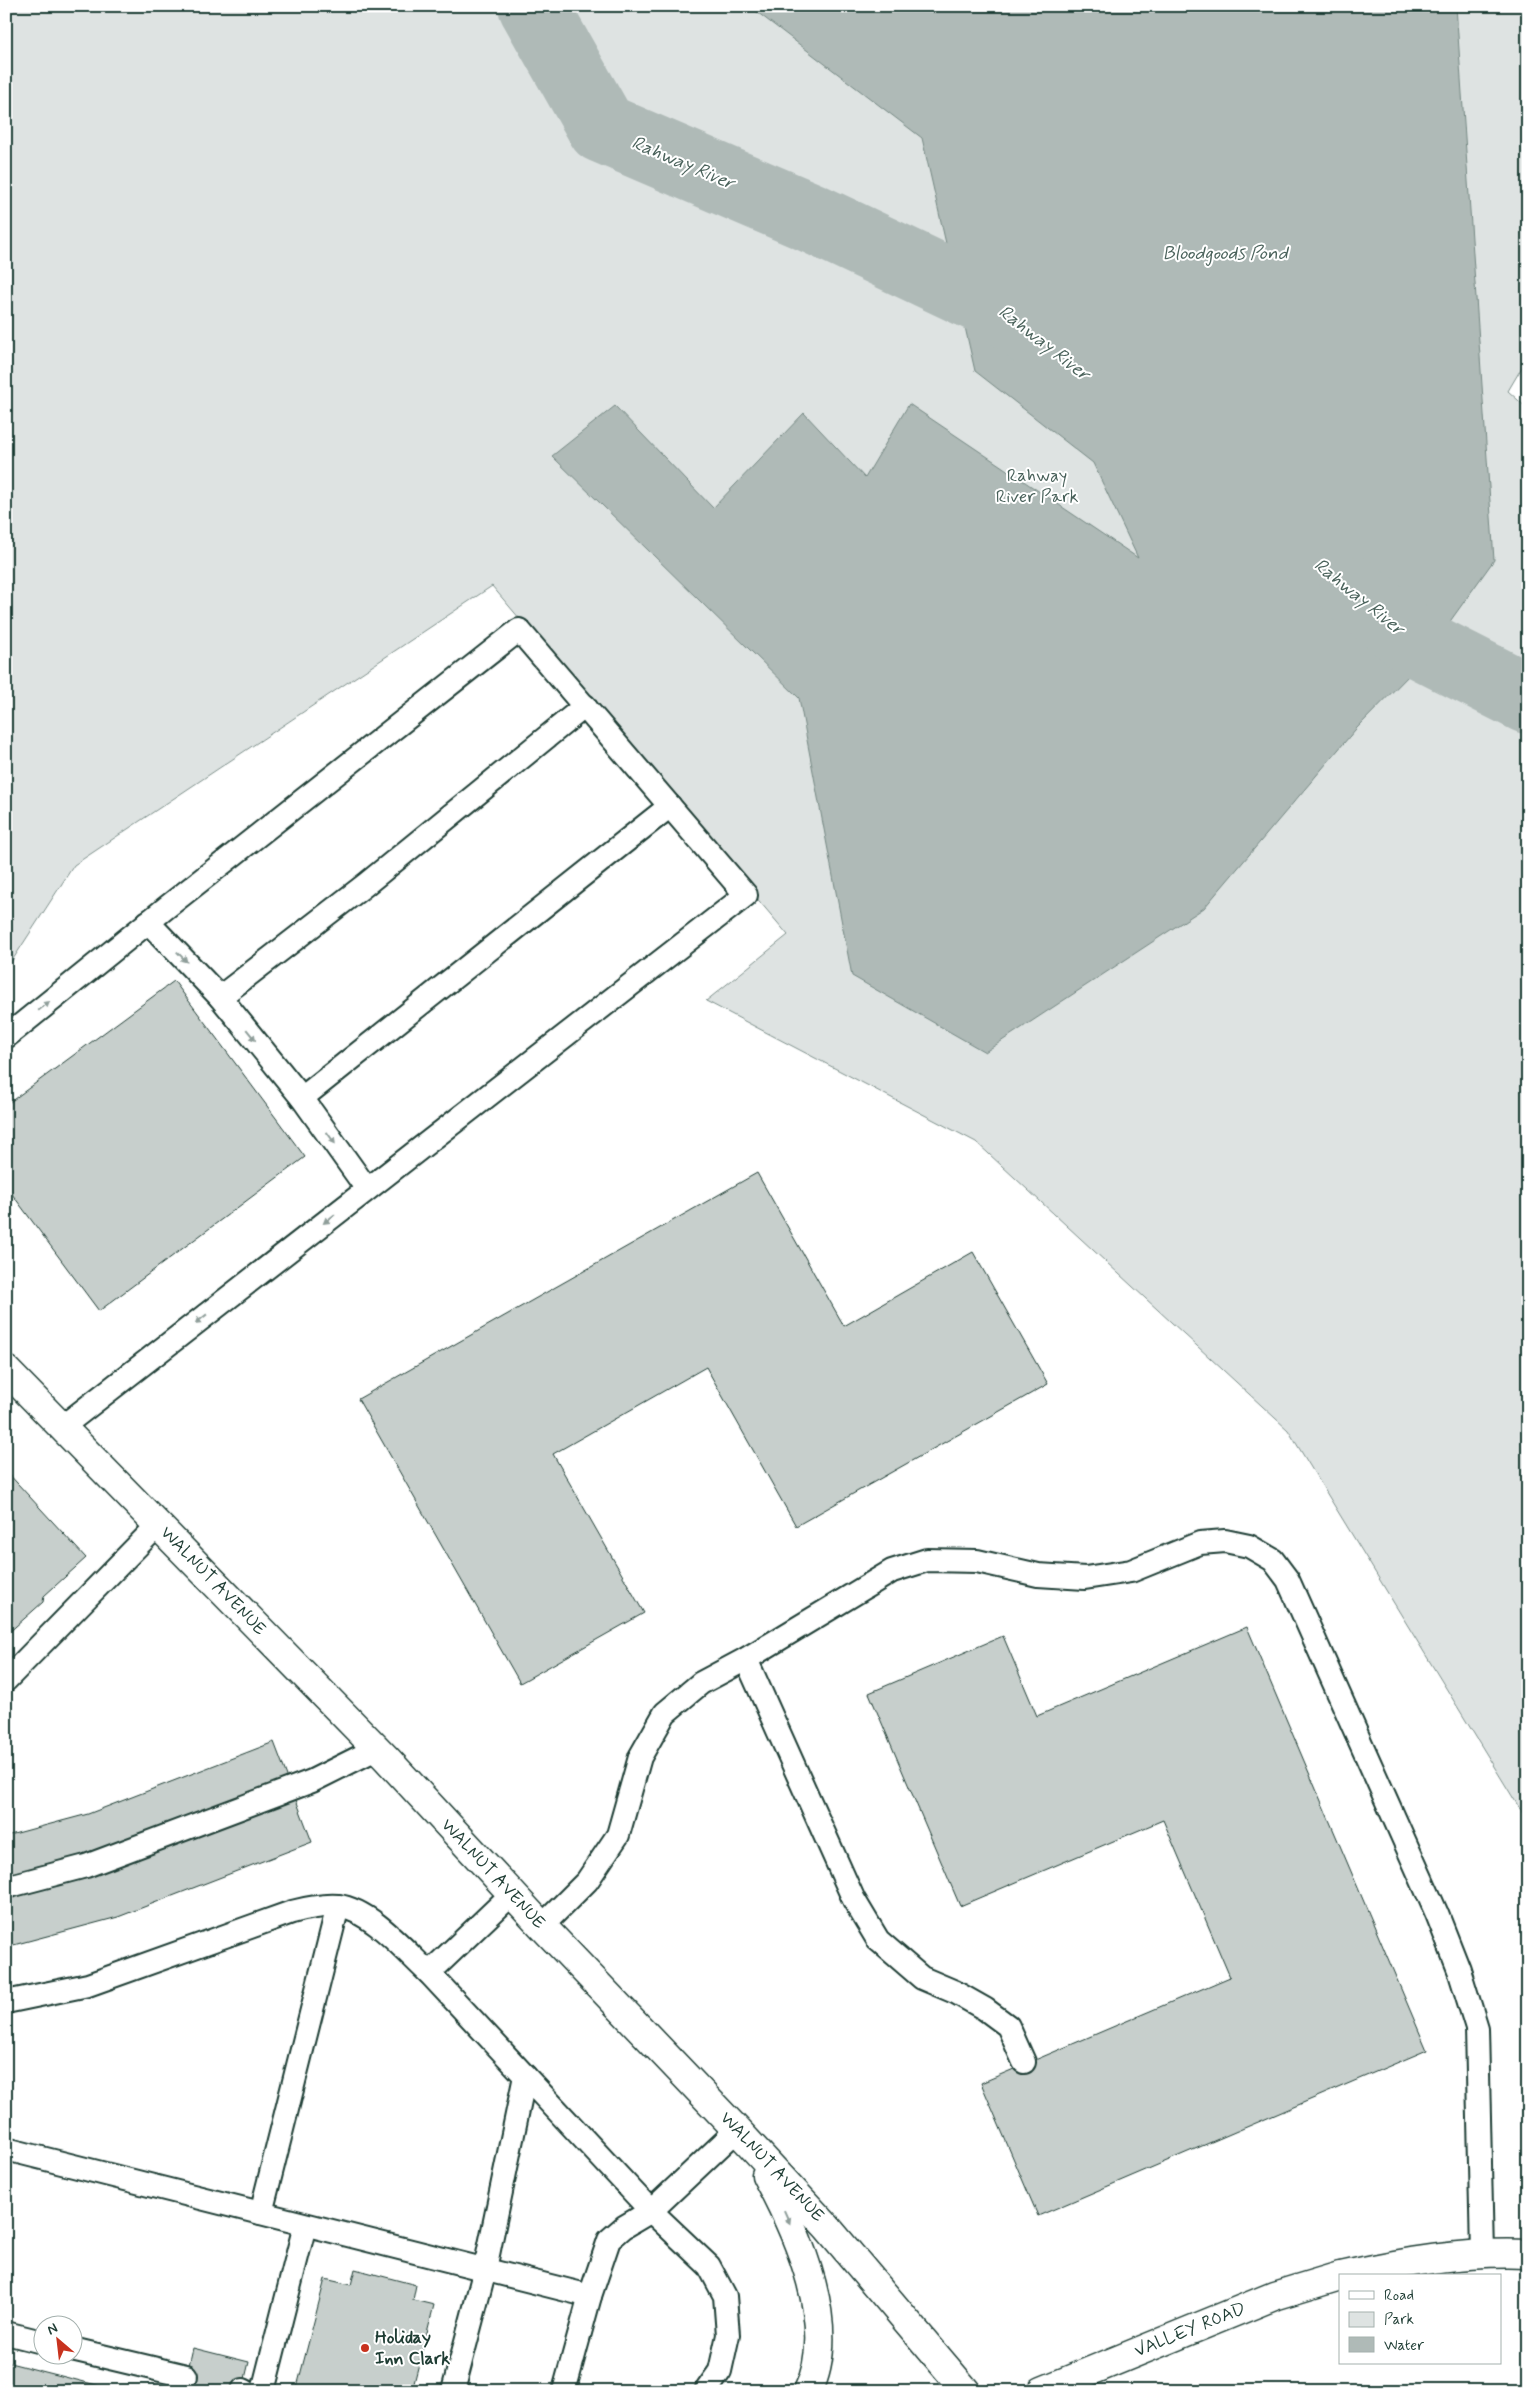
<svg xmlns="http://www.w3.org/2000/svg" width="1534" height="2397" font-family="Mynerve,sans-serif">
<rect width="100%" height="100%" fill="#fff"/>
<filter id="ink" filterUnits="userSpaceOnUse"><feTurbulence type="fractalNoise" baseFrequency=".02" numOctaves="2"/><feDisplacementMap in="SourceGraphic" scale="10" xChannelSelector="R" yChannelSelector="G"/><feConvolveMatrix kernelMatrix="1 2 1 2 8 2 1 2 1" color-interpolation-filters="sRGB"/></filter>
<g filter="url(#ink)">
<polygon fill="#dee3e2" stroke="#7e908b" points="6,6 1528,6 1528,357 1508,391 1528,409 1528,1822 1288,1430 976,1142 706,1001 788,935 492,586 74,865 6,970"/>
<polygon fill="#afbab7" stroke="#758883" points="749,6 1456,6 1494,560 1418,666 1355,730 1204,908 985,1052 852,976 799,698 552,456 615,406 713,508 804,413 865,478 909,404 1138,558 1093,463 975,371 922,138"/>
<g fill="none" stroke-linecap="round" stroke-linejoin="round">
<g stroke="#afbab7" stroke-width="70">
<polyline points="533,6 602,128 812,218 1002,308 1037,336"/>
<polyline points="1353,591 1414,641 1528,699"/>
</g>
</g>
<g fill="#c7cfcc" stroke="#1f3d34">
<polygon points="174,981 305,1157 99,1311 6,1186 6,1105"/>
<polygon points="757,1173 844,1326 973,1252 1048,1384 796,1526 706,1367 553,1454 644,1613 520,1683 358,1399"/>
<polygon points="6,1471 86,1558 44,1596 43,1602 6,1635"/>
<polygon points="1247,1627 1427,2050 1038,2216 981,2083 1230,1977 1163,1820 960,1906 869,1693 1003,1636 1037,1716"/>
<polygon points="274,1742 312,1842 118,1917 6,1947 6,1836 88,1814"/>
<polygon points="355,2269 416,2285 413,2300 434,2305 412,2391 296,2391 325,2279 351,2285"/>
<polygon points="193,2348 249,2362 242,2391 183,2391"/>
<polygon points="6,2362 120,2391 6,2391"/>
</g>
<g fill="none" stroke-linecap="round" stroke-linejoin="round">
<g stroke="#1f3d34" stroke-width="26">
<g id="lane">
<polyline points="148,922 220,997 302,1098 367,1189"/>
<polyline points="220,997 365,885 585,706"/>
<polyline points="6,1037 167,907 519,630 746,895 62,1427"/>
<polyline points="302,1098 670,806"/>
<polyline points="746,1659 854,1900 878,1940 922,1978 955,1992 985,2009 1008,2026 1024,2062"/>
<polyline points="6,1680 158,1525"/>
<polyline points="6,1887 86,1866 312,1781 376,1749"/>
<polyline points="542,1926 587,1881 618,1835 640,1757 665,1713 701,1683 746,1659 892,1571 927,1560 977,1561 1038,1575 1085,1578 1131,1571 1200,1543 1225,1541 1249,1546 1273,1560 1288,1580 1437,1914 1459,1970 1477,2028 1482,2254"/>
<polyline points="429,1973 651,2211 709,2266 725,2296 728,2335 720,2371 706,2391"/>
<path d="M6,2002L88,1985L292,1912C307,1908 322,1905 338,1906C371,1910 405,1951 429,1973L513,1893"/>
<polyline points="6,2149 590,2296"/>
<polyline points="261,2213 338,1906"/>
<polyline points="6,2333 42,2342"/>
<polyline points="72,2349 186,2376"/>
<polyline points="243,2390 245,2391"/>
<polyline points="263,2391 305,2225"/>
<polyline points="453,2391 485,2269 525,2076"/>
<polyline points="564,2391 590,2296 609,2240 624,2227 651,2211 737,2130"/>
</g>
</g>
<g stroke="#1f3d34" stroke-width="31">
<g id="secondary">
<polyline points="6,1370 386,1758 542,1926 737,2130 827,2227 966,2391"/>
<path d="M766,2175C797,2232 840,2327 808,2391"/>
<path d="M1341,2276C1403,2262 1465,2251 1528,2254"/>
<polyline points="1042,2391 1274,2296 1340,2276"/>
</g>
</g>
<use href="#lane" stroke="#fff" stroke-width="22"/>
<use href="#secondary" stroke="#fff" stroke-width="28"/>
</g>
<defs><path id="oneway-solid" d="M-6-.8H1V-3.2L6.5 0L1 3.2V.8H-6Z" transform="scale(1.25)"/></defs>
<g fill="#8f9e9a">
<use href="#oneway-solid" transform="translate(182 957) rotate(46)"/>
<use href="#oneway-solid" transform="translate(44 1006) rotate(-39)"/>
<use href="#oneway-solid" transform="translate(251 1035) rotate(51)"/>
<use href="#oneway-solid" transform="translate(331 1138) rotate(54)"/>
<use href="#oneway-solid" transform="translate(329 1219) rotate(142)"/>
<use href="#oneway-solid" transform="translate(201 1319) rotate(142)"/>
<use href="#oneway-solid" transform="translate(787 2217) rotate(66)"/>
</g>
</g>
<circle fill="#c8321e" stroke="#fff" stroke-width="2" cx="365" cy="2348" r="5"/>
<g text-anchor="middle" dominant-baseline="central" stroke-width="4" stroke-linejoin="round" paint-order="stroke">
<g font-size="18" fill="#455e57" stroke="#fff">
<text x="1037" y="476">Rahway<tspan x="1037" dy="21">River Park</tspan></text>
</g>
<g font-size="18" fill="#1f3d34" stroke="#fff">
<text transform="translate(213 1581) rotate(46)">WALNUT AVENUE</text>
<text transform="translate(493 1874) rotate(47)">WALNUT AVENUE</text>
<text transform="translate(772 2167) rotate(47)">WALNUT AVENUE</text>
<text transform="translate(1190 2330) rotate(-22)">VALLEY ROAD</text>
</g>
<g font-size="18" font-weight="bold" fill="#1f3d34" stroke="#fff" text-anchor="start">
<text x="375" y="2338">Holiday<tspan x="375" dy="21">Inn Clark</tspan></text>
</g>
<g font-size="19" font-style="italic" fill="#4a625b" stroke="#fff">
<text transform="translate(683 163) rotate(23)">Rahway River</text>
<text x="1225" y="253">Bloodgoods Pond</text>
<text transform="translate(1044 343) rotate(38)">Rahway River</text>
<text transform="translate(1359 597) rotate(39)">Rahway River</text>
</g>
</g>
<rect width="1534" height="2397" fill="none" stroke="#fff" stroke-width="25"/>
<rect x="12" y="12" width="1509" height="2372" fill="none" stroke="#1f3d34" stroke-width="2" filter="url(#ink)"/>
<rect x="1339" y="2274" width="162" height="90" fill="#ffffff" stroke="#a5b1ae"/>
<rect x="1349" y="2291" width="25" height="8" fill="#ffffff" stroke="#a5b1ae"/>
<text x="1384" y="2300" font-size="15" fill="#1f3d34">Road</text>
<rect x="1349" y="2312" width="25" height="15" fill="#dee3e2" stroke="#a5b1ae"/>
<text x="1384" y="2324" font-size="15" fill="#1f3d34">Park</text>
<rect x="1349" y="2337" width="25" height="15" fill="#afbab7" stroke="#a5b1ae"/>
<text x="1384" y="2350" font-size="15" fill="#1f3d34">Water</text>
<g transform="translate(58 2340) rotate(332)"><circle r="24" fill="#ffffff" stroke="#a5b1ae"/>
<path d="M0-4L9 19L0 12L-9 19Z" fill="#c8321e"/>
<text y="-8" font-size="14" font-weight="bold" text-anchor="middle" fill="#1f3d34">N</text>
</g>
</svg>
